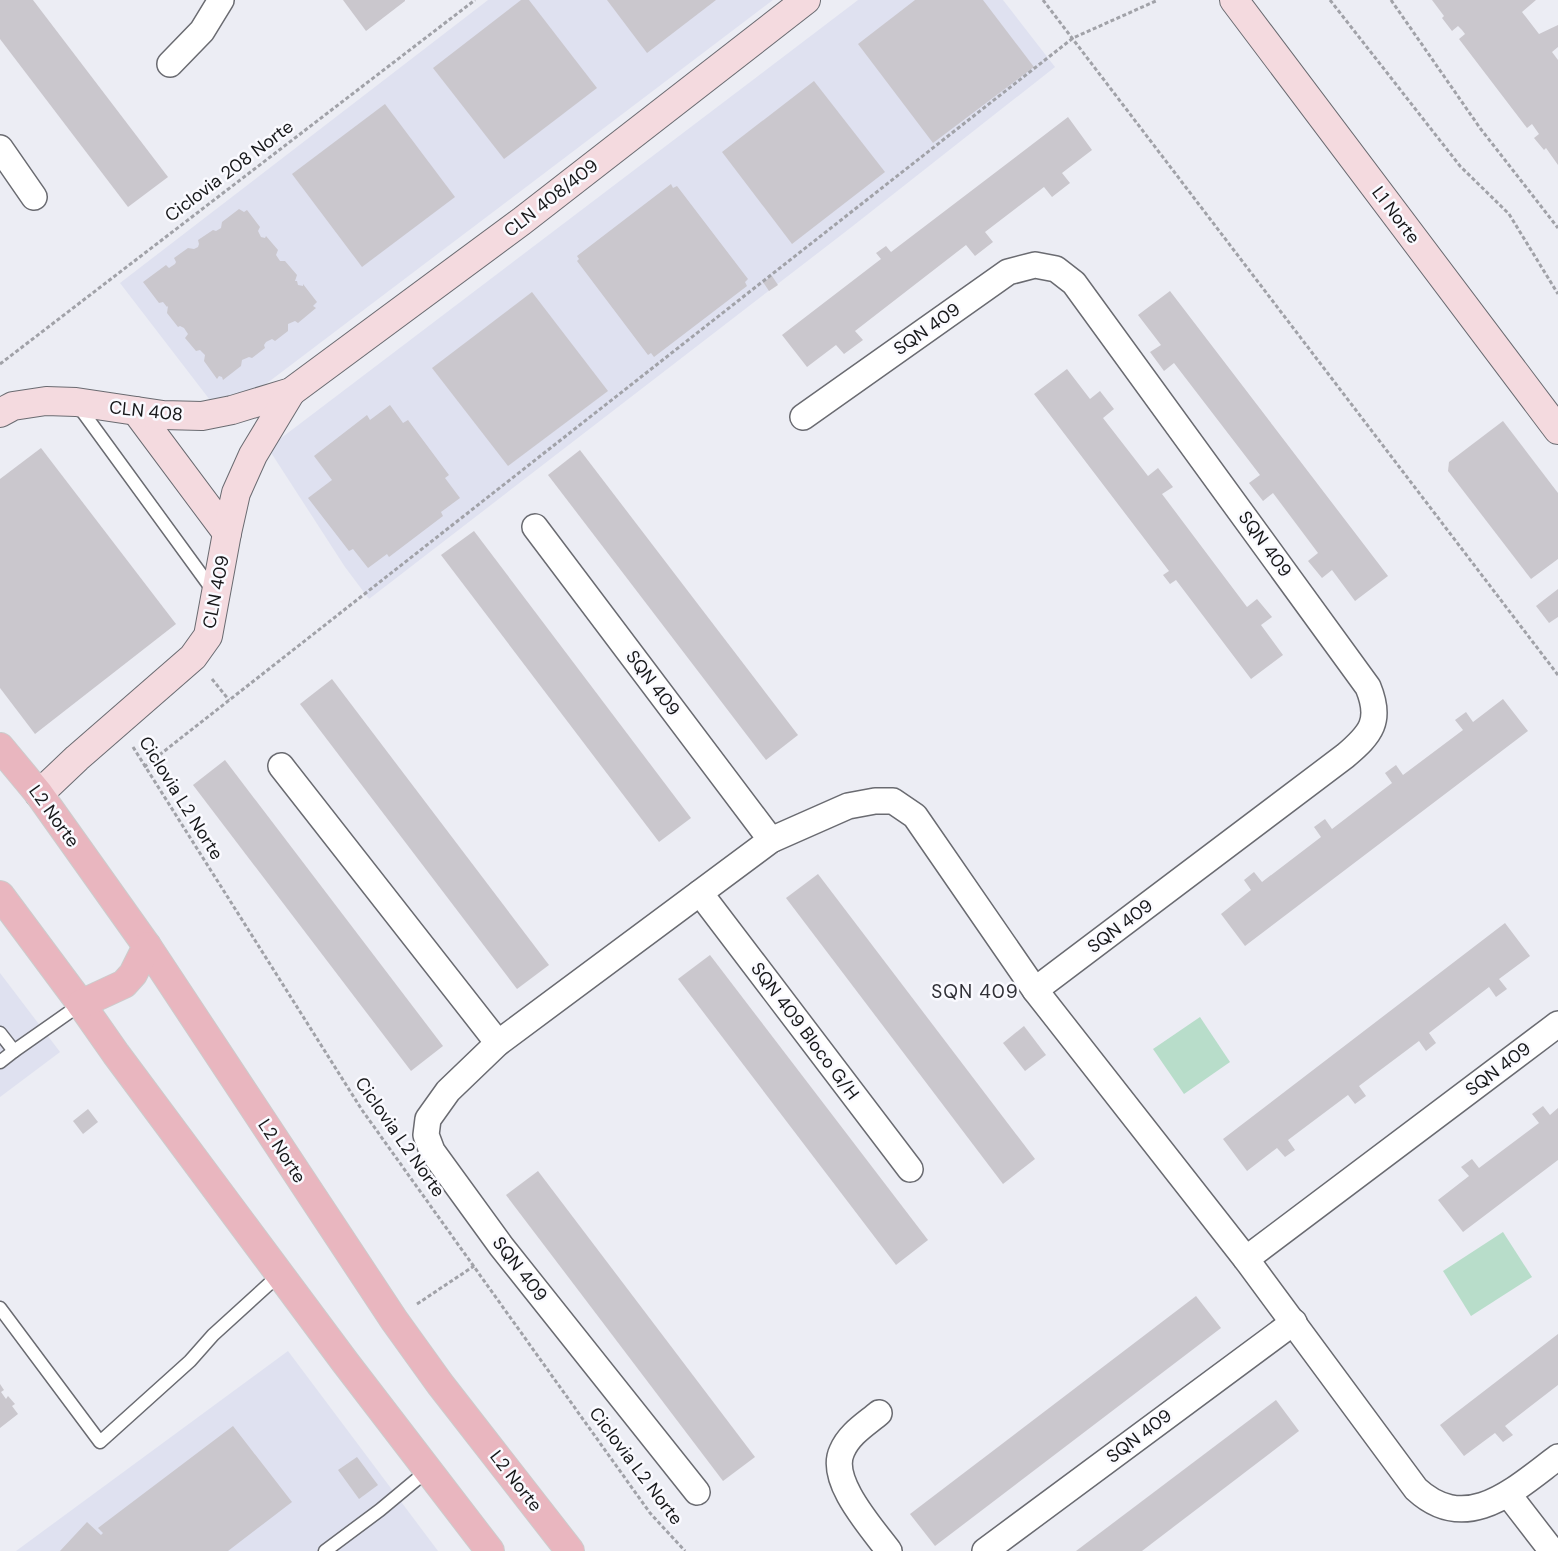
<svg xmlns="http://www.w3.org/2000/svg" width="1558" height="1551" font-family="'DM Sans',sans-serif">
<rect width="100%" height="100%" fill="#ecedf4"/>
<g fill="#dfe1f0">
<polygon points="488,0 773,0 254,393 213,404 120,283"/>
<polygon points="858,0 1003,0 1055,67 849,229 369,599 345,567 268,448"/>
<polygon points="0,973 60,1052 0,1097"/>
<polygon points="288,1351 438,1551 16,1551"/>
</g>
<g fill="#b8ddca">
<polygon points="1200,1017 1230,1062 1184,1094 1153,1049"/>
<polygon points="1503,1232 1532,1277 1471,1316 1443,1271"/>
</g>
<g fill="#cac7cd">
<polygon points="0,0 33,0 168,177 128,207 0,39"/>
<polygon points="343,0 405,0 405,1 366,31"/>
<polygon points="521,0 529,0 597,88 504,159 433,68"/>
<polygon points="607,0 716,0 647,53"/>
<polygon points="915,0 983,0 1034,67 933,143 858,44"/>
<polygon points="1432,0 1536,0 1522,12 1539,34 1558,25 1558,47 1552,52 1558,60 1558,165 1546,148 1544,150 1534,138 1539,134 1532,124 1527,128 1459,39 1465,34 1462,30 1458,26 1452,31 1442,18 1444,16"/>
<polygon points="814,81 885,172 792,244 722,152"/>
<polygon points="385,104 455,197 362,267 292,174"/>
<polygon points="1068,117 1092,150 1062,173 1070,183 1052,197 1044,187 985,232 993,242 975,256 966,245 855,331 863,340 844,354 836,345 807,367 782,335 881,259 876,253 886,246 891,252"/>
<polygon points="671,184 673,188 677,186 748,279 745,282 747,286 654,357 651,353 648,355 577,261 579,259 577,256"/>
<polygon points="239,209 244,212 247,210 260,227 258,231 261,237 265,238 266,236 278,250 276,255 280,261 285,261 297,275 295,281 297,281 298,285 303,286 303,284 317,302 313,306 316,308 298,323 295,321 288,324 288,331 275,341 272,339 266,342 264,345 265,348 252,358 249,357 242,360 241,366 223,380 222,377 219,376 217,379 204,361 205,355 200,350 196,351 185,338 188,334 184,328 180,326 178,327 167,313 168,306 167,307 163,302 159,303 143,282 166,265 169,268 175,264 176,262 174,258 188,248 194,249 198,247 199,244 198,240 213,230 216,231 221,228 222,222"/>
<polygon points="772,276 778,285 769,291 763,282"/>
<polygon points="1170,291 1388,576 1355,601 1332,570 1322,578 1308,561 1318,553 1273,493 1263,501 1249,483 1260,475 1174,363 1164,371 1150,352 1161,345 1138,315"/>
<polygon points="532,292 608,391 508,466 432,368"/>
<polygon points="1067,369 1090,399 1100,391 1114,409 1103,418 1148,476 1158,468 1173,487 1162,494 1247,607 1257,599 1272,617 1261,625 1283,655 1251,679 1176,580 1170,584 1163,575 1169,571 1034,394"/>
<polygon points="390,405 403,423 408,420 449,475 445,478 460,498 441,512 443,516 389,557 387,554 368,568 353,549 349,551 308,498 332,480 314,456 367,415 370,420"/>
<polygon points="1503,421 1558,493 1558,559 1531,579 1448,471 1449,462"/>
<polygon points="41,448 176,624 35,734 0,688 0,479"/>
<polygon points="580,450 798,735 766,760 548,475"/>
<polygon points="474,531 691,818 659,842 441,555"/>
<polygon points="1558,589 1558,617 1549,623 1536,606"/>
<polygon points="332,679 549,965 517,989 300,704"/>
<polygon points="1503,699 1528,731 1245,946 1221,914 1251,890 1244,880 1254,872 1262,882 1321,837 1314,827 1325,819 1332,829 1392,783 1385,773 1396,765 1403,775 1463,730 1455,720 1466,712 1473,722"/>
<polygon points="225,760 443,1046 411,1071 193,785"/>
<polygon points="818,874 1035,1159 1003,1184 786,898"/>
<polygon points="1505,923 1530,956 1499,979 1507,989 1496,997 1489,987 1429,1033 1436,1043 1426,1051 1419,1041 1359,1086 1366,1096 1355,1104 1348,1095 1288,1140 1295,1150 1285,1157 1277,1148 1247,1171 1223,1139"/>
<polygon points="710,955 928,1240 896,1265 678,979"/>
<polygon points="1024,1026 1046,1055 1025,1071 1003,1043"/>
<polygon points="1543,1106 1550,1115 1558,1108 1558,1160 1463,1232 1438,1200 1469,1176 1461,1167 1472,1159 1479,1168 1539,1123 1532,1114"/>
<polygon points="88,1109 98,1122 83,1134 73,1121"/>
<polygon points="538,1171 755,1457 723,1481 506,1195"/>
<polygon points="1196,1296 1221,1328 935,1546 910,1514"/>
<polygon points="1558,1334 1558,1385 1505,1426 1513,1435 1503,1442 1495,1433 1464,1456 1440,1425"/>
<polygon points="0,1384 4,1390 1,1392 6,1399 8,1396 15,1404 12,1406 18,1414 0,1428"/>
<polygon points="1276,1400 1299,1431 1142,1551 1076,1551"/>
<polygon points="233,1426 292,1502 228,1551 60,1551 87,1522 101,1535 103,1533 98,1528"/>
<polygon points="357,1457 378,1485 359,1499 338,1470"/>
</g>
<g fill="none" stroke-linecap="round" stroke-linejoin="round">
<g stroke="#6a6b71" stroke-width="15">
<g id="lane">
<polyline points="77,404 214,592"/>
<polyline points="0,1033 14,1051 81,1004"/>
<polyline points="0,1062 14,1051"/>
<polyline points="0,1308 100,1442 190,1361 213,1335 280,1274"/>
<polyline points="325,1551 380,1510 428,1470"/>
</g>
</g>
<g stroke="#6a6b71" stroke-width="28">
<g id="street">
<polyline points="170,64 202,31 221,0"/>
<polyline points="0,148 34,197"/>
<path d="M803,417L1008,272L1035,265L1056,269L1074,283L1368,687C1382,721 1371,734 1345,756L1035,990"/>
<polyline points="535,527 771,840"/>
<polyline points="281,766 498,1043"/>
<polyline points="700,893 910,1169"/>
<polyline points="1246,1259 1558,1024"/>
<path d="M879,1413C866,1424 849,1434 842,1451C828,1480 872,1528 889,1551"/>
<path d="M697,1492L501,1246L432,1151L426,1135L428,1119L448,1091L498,1043L771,840L848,806L875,801H893L915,816L1035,990L1246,1259L1416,1489C1467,1536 1515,1489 1558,1457"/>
<polyline points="1508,1494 1552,1551"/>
<polyline points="985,1551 1294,1322"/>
</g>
</g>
<g stroke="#6a6b71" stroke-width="30">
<g id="secondary">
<polyline points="1234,0 1558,430"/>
<polyline points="136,411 227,533"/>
<polyline points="0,413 13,406 46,401 76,402 163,415 202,416 232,410 291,392 522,221 806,0"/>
<polyline points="39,794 77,758 193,657 208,636 227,533 236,493 253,455 291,392"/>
</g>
</g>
<g stroke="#ccc" stroke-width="30">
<g id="primary">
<polyline points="0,747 39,794 147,946 394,1320 440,1384 570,1551"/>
<polyline points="0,895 81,1004 116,1054 345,1362 490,1551"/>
<polyline points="81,1004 124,984 133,974 147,946"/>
</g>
</g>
<g stroke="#a1a2a8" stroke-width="3" stroke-dasharray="4 2.5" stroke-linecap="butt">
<polyline points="1043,0 1558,675"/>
<polyline points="1330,0 1460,166 1509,214 1558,294"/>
<polyline points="1391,0 1480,128 1558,228"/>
<polyline points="0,364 475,0"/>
<polyline points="212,679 229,700"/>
<polyline points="133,747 362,1110 650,1513 685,1551"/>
<polyline points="144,767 1073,38 1158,0"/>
<polyline points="417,1304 474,1266"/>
</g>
<use href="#lane" stroke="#fff" stroke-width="12"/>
<use href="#street" stroke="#fff" stroke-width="25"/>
<use href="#secondary" stroke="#f4dadf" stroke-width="28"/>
<use href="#primary" stroke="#e9b6bf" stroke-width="28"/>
</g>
<g text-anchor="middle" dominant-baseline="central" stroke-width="5" stroke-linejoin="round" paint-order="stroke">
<g font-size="18" fill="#161719" stroke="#fafaff">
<text transform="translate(229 171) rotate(-37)">Ciclovia 208 Norte</text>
<text transform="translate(551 198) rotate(-38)">CLN 408/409</text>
<text transform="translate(1396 215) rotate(53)">L1 Norte</text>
<text transform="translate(927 329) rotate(-35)">SQN 409</text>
<text transform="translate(146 411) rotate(6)">CLN 408</text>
<text transform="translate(1265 544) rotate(54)">SQN 409</text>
<text transform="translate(216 592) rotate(-79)">CLN 409</text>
<text transform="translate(653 683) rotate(53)">SQN 409</text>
<text transform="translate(181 798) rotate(58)">Ciclovia L2 Norte</text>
<text transform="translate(54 816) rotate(54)">L2 Norte</text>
<text transform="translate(1120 926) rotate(-37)">SQN 409</text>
<text transform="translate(805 1031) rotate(53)">SQN 409 Bloco G/H</text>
<text transform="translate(1498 1069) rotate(-37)">SQN 409</text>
<text transform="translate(400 1137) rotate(55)">Ciclovia L2 Norte</text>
<text transform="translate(282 1151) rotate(57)">L2 Norte</text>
<text transform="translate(520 1269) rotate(52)">SQN 409</text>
<text transform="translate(1139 1436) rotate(-37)">SQN 409</text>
<text transform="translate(636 1466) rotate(53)">Ciclovia L2 Norte</text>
<text transform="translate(516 1481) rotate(52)">L2 Norte</text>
</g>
<g font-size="19" letter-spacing="1" fill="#303036" stroke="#fafaff">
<text x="975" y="991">SQN 409</text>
</g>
</g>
</svg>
